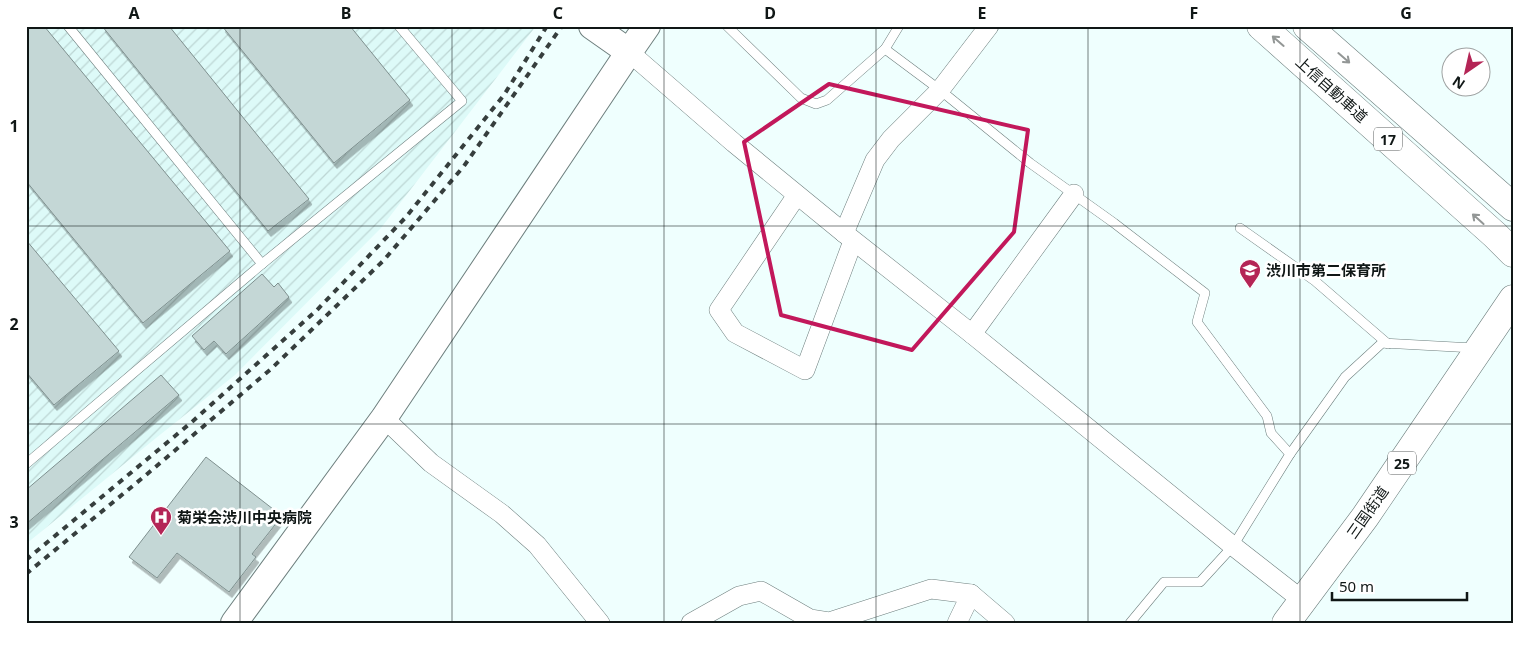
<svg xmlns="http://www.w3.org/2000/svg" width="1539" height="649" font-family="'Noto Sans','Noto Sans JP',sans-serif">
<defs>
<pattern id="industrial-furrows" width="10" height="10" patternUnits="userSpaceOnUse" patternTransform="scale(1.25)"><rect width="10" height="10" fill="#ddfaf8"/><path d="M-1 1l2-2M0 10L10 0M9 11l2-2" fill="none" stroke="#bdd6d4"/></pattern>
<filter id="shadow"><feDropShadow dx="3" dy="5.5" stdDeviation="0" flood-color="#0004"/></filter>
</defs>
<rect width="100%" height="100%" fill="#effffe"/>
<polygon fill="url(#industrial-furrows)" points="26,26 536,26 381,228 235,375 156,438 26,544"/>
<g fill="#c4d7d6" stroke="#7f908f" filter="url(#shadow)">
<polygon points="26,26 44,26 230,251 143,323 26,181"/>
<polygon points="102,26 169,26 309,199 268,231"/>
<polygon points="222,26 350,26 410,100 334,163"/>
<polygon points="26,240 119,351 54,405 26,372"/>
<polygon points="262,274 274,287 278,283 289,297 226,354 214,341 204,350 192,336"/>
<polygon points="161,375 179,395 26,524 26,490"/>
<polygon points="206,457 282,516 252,554 256,557 229,592 177,553 157,578 129,557"/>
</g>
<g fill="none" stroke-linecap="round" stroke-linejoin="round">
<g stroke="#6e7f7e" stroke-width="10">
<g id="lane">
<polyline points="68,26 262,264"/>
<polyline points="727,26 801,98 816,104 827,100 885,49 899,26"/>
<polyline points="885,49 940,90 1030,163 1114,223 1205,293 1197,322 1267,416 1271,433 1290,454 1233,546 1200,582 1164,582 1130,623"/>
<polyline points="1240,228 1315,281 1388,344"/>
<polyline points="1290,454 1345,377 1382,343 1474,348"/>
<polyline points="26,464 262,264 462,101 399,26"/>
</g>
</g>
<g stroke="#6e7f7e" stroke-width="20">
<g id="street">
<polyline points="629,52 734,143 844,233 972,334 1233,546 1302,600"/>
<polyline points="797,195 719,310 735,333 805,370 853,241"/>
<polyline points="844,233 875,160 891,139 940,90 989,26"/>
<polyline points="972,334 1074,194"/>
<polyline points="384,418 431,463 502,514 537,545 600,623"/>
<polyline points="691,623 739,596 761,591 810,619 829,622 931,589 971,594 1005,623"/>
<polyline points="957,623 971,594"/>
</g>
</g>
<g stroke="#6e7f7e" stroke-width="28">
<g id="secondary">
<polyline points="629,52 647,26"/>
<polyline points="234,623 384,418 629,52 592,26"/>
</g>
</g>
<g stroke="#6e7f7e" stroke-width="29">
<polyline id="primary" points="1286,623 1365,517 1513,299"/>
</g>
<g stroke="#6e7f7e" stroke-width="29">
<g id="highway">
<polyline points="1261,26 1495,235 1513,253"/>
<polyline points="1307,26 1513,207"/>
</g>
</g>
<use href="#lane" stroke="#fff" stroke-width="9"/>
<use href="#street" stroke="#fff" stroke-width="19"/>
<use href="#secondary" stroke="#fff" stroke-width="26"/>
<use href="#primary" stroke="#fff" stroke-width="28"/>
<use href="#highway" stroke="#fff" stroke-width="28"/>
<g stroke="#363e3d" stroke-width="4" stroke-dasharray="6 6" stroke-linecap="butt">
<polyline points="26,560 193,421 317,310 406,217 504,95 547,26"/>
<polyline points="26,574 146,475 271,369 384,260 464,166 562,26"/>
</g>
</g>
<defs><path id="oneway-shaft" d="M-6 0H5M1.5-3L5.5 0L1.5 3" fill="none" stroke-width="1.6" stroke-linecap="round" stroke-linejoin="round" transform="scale(1.25)"/></defs>
<g stroke="#939796">
<use href="#oneway-shaft" transform="translate(1278 41) rotate(-139)"/>
<use href="#oneway-shaft" transform="translate(1344 58) rotate(41)"/>
<use href="#oneway-shaft" transform="translate(1478 219) rotate(-138)"/>
</g>
<path fill="none" stroke="#c2185b" stroke-width="4" stroke-linejoin="round" d="M829,84L1028,130L1014,232L912,350L781,315L744,142Z"/>
<path fill="none" stroke="#101716" stroke-width="1" stroke-opacity="0.55" d="M240,26V623M452,26V623M664,26V623M876,26V623M1088,26V623M1300,26V623M26,226H1513M26,424H1513"/>
<defs>
<g id="school-pin" transform="scale(1.125)"><path d="M0 17L-7.5 6A9.5 9.5 0 1 1 7.5 6Z" fill="#b42556" stroke="#fff"/><path d="M0-5L7-2L0 1L-7-2ZM-4 1L0 2.5L4 1V4Q0 6-4 4Z" fill="#fff"/></g>
<g id="hospital-pin" transform="scale(1.125)"><path d="M0 17L-7.5 6A9.5 9.5 0 1 1 7.5 6Z" fill="#b42556" stroke="#fff"/><path d="M-5-5h3v3.5h4V-5h3V5h-3V1.5h-4V5h-3Z" fill="#fff"/></g>
</defs>
<g fill-rule="evenodd">
<use href="#school-pin" x="1250" y="270"/>
<use href="#hospital-pin" x="161" y="517"/>
</g>
<g text-anchor="middle" dominant-baseline="central" stroke-width="5" stroke-linejoin="round" paint-order="stroke">
<g fill="#fff" stroke="#585d5c" stroke-width="1">
<rect x="1374" y="127.5" width="28" height="23" rx="4"/>
<rect x="1388" y="451.5" width="28" height="23" rx="4"/>
</g>
<g font-size="14" font-weight="bold" fill="#101716">
<text x="1388" y="139">17</text>
<text x="1402" y="463">25</text>
</g>
<g font-size="15" fill="#101716" stroke="#fff">
<text transform="translate(1332 89) rotate(42)">上信自動車道</text>
<text transform="translate(1367 512) rotate(-55)">三国街道</text>
</g>
<g font-size="15" font-weight="bold" fill="#101716" stroke="#fff" text-anchor="start">
<text x="1266" y="270">渋川市第二保育所</text>
<text x="177" y="517">菊栄会渋川中央病院</text>
</g>
</g>
<rect width="1539" height="649" fill="none" stroke="#ffffff" stroke-width="55"/>
<g transform="translate(1466 72) rotate(214)"><circle r="24" fill="#ffffff" stroke="#9fa2a2"/>
<path d="M0-4L9 19L0 12L-9 19Z" fill="#b42556"/>
<text y="-8" font-size="14" font-weight="bold" text-anchor="middle" fill="#101716">N</text>
</g>
<path d="M1332 592v8h135v-8" fill="none" stroke="#101716" stroke-width="2.5"/>
<text x="1339" y="592" font-size="15" fill="#101716" stroke="#ffffff" stroke-width="4" paint-order="stroke">50 m</text>
<rect x="28" y="28" width="1484" height="594" fill="none" stroke="#101716" stroke-width="2"/>
<g font-size="16" text-anchor="middle" font-weight="bold" fill="#101716">
<text x="134" y="19">A</text>
<text x="346" y="19">B</text>
<text x="558" y="19">C</text>
<text x="770" y="19">D</text>
<text x="982" y="19">E</text>
<text x="1194" y="19">F</text>
<text x="1406" y="19">G</text>
<text x="14" y="132">1</text>
<text x="14" y="330">2</text>
<text x="14" y="528">3</text>
</g>
</svg>
